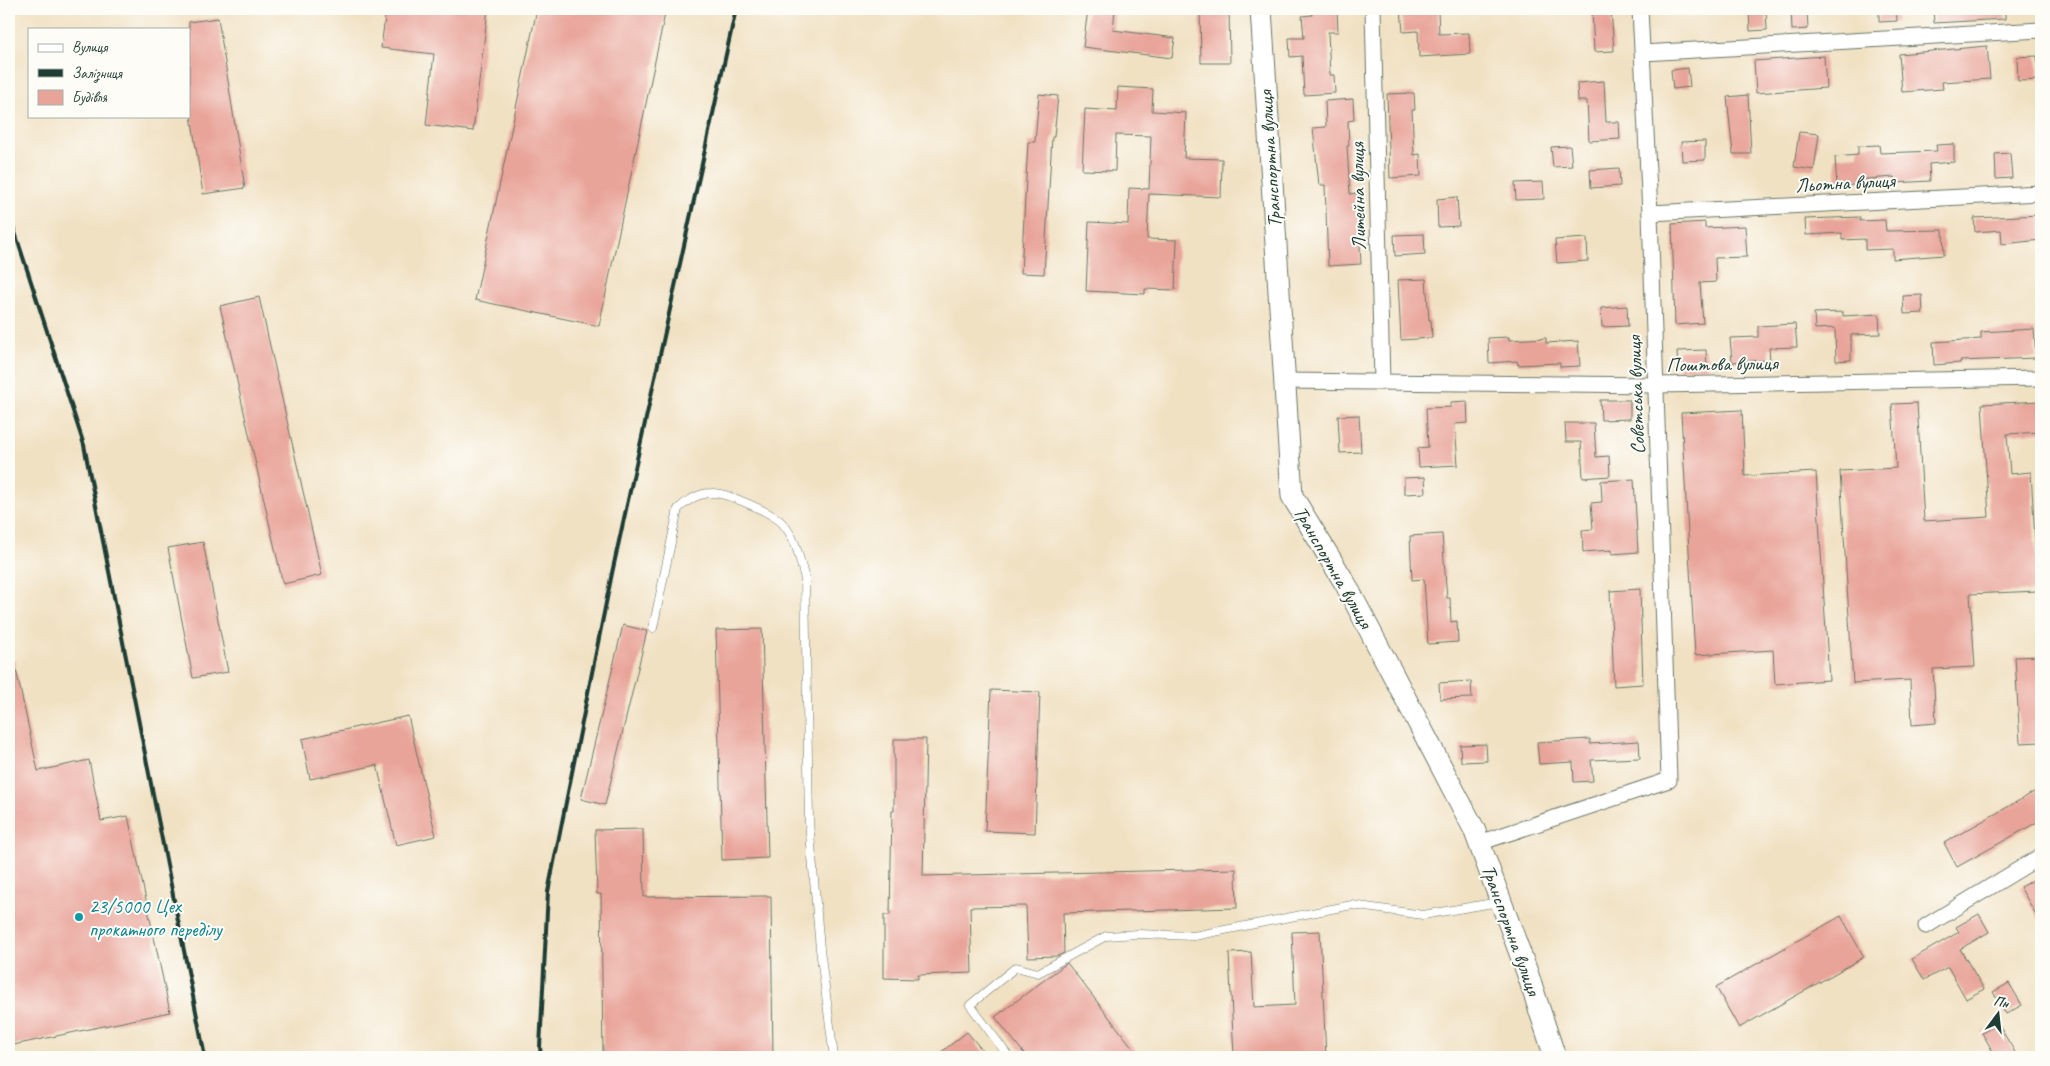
<svg xmlns="http://www.w3.org/2000/svg" width="2050" height="1066" font-family="Caveat,sans-serif">
<rect width="100%" height="100%" fill="#fdfcf7"/>
<filter id="ink" filterUnits="userSpaceOnUse"><feTurbulence type="fractalNoise" baseFrequency=".02" numOctaves="2"/><feDisplacementMap in="SourceGraphic" scale="10" xChannelSelector="R" yChannelSelector="G"/><feConvolveMatrix kernelMatrix="1 2 1 2 8 2 1 2 1" color-interpolation-filters="sRGB"/></filter>
<filter id="wash" filterUnits="userSpaceOnUse"><feTurbulence type="fractalNoise" baseFrequency=".0096" numOctaves="4" result="noise"/><feDisplacementMap in="SourceGraphic" scale="20" xChannelSelector="R" yChannelSelector="G"/><feGaussianBlur stdDeviation="1.12" result="paint"/><feColorMatrix in="noise" values="0 0 0 0 0 0 0 0 0 0 0 0 0 0 0 0 0 1.4 0 .05"/><feComposite in="paint" operator="in"/></filter>
<g filter="url(#wash)">
<rect width="100%" height="100%" fill="#f1e1c3"/>
<g id="blocks">
<g fill="#e9a49a">
<polygon points="386,9 488,9 473,131 426,125 434,54 381,48"/>
<polygon points="537,9 666,9 599,326 475,300"/>
<polygon points="1088,9 1115,9 1113,30 1175,38 1172,58 1083,47"/>
<polygon points="1200,9 1229,9 1230,63 1201,63"/>
<polygon points="1311,9 1337,9 1338,32 1328,32 1330,75 1334,75 1335,93 1304,95 1302,56 1290,57 1289,38 1304,38 1302,16 1312,15"/>
<polygon points="1401,9 1417,9 1417,12 1438,11 1439,34 1469,33 1470,54 1419,57 1418,31 1403,32"/>
<polygon points="1592,9 1611,9 1614,51 1594,52"/>
<polygon points="1879,9 1896,9 1897,21 1879,22"/>
<polygon points="1933,9 2005,9 2005,19 1934,23"/>
<polygon points="1749,10 1766,10 1767,30 1750,31"/>
<polygon points="1791,10 1807,10 1808,29 1792,30"/>
<polygon points="218,18 245,188 203,194 189,102 189,22"/>
<polygon points="1987,46 1990,79 1942,82 1943,89 1902,92 1899,54"/>
<polygon points="1824,56 1826,88 1756,93 1754,61"/>
<polygon points="2037,56 2039,80 2018,81 2017,57"/>
<polygon points="1688,68 1690,87 1673,89 1671,70"/>
<polygon points="1604,81 1606,122 1619,122 1620,139 1589,141 1587,101 1578,101 1577,83"/>
<polygon points="1118,87 1153,89 1152,111 1186,113 1184,158 1222,159 1221,197 1149,194 1147,239 1177,240 1175,290 1145,289 1145,294 1086,291 1089,222 1128,224 1129,188 1149,189 1151,136 1116,135 1115,171 1082,170 1085,109 1117,111"/>
<polygon points="1414,93 1415,110 1412,110 1414,155 1420,154 1421,176 1390,178 1387,94"/>
<polygon points="1039,94 1058,96 1054,137 1052,137 1044,274 1021,273 1028,142 1035,142"/>
<polygon points="1748,95 1751,154 1733,154 1727,97"/>
<polygon points="1353,99 1354,120 1348,121 1349,146 1347,146 1350,194 1357,193 1361,264 1328,266 1325,185 1319,185 1313,128 1326,127 1325,101"/>
<polygon points="1799,132 1819,134 1814,170 1794,167"/>
<polygon points="1705,141 1705,160 1682,161 1681,142"/>
<polygon points="1954,144 1954,162 1929,164 1930,181 1895,183 1894,177 1855,180 1855,185 1837,186 1835,157 1858,155 1858,146 1879,145 1880,153 1937,151 1936,145"/>
<polygon points="1570,146 1572,166 1553,167 1551,147"/>
<polygon points="2010,153 2012,178 1996,179 1995,154"/>
<polygon points="1619,168 1620,186 1591,188 1590,170"/>
<polygon points="1543,182 1544,199 1516,200 1515,183"/>
<polygon points="1457,197 1459,226 1438,227 1437,199"/>
<polygon points="2041,215 2041,240 2002,244 2001,230 1975,232 1974,218"/>
<polygon points="1860,217 1860,221 1885,220 1886,231 1943,230 1944,255 1893,259 1893,249 1865,250 1865,239 1842,240 1842,233 1806,235 1805,219"/>
<polygon points="1705,222 1705,228 1745,226 1747,257 1715,258 1716,282 1700,283 1703,323 1675,325 1672,224"/>
<polygon points="1424,234 1425,254 1395,256 1394,235"/>
<polygon points="1587,238 1588,261 1557,263 1555,240"/>
<polygon points="1426,279 1429,320 1431,320 1432,338 1401,340 1398,280"/>
<polygon points="1922,295 1923,313 1904,314 1903,296"/>
<polygon points="259,297 322,575 283,584 220,306"/>
<polygon points="1627,306 1628,326 1602,327 1601,308"/>
<polygon points="1843,312 1843,316 1879,314 1880,334 1851,335 1851,360 1836,361 1835,328 1815,329 1814,313"/>
<polygon points="1795,324 1797,347 1769,348 1770,360 1732,362 1730,338 1758,337 1758,326"/>
<polygon points="2034,329 2036,358 1960,361 1960,363 1934,365 1933,342 1981,339 1981,332"/>
<polygon points="1509,337 1509,340 1546,338 1546,343 1578,341 1580,366 1560,367 1560,363 1518,365 1517,361 1489,363 1488,338"/>
<polygon points="1706,350 1707,367 1678,369 1677,351"/>
<polygon points="1600,400 1630,400 1630,419 1601,420"/>
<polygon points="1467,401 1468,423 1455,424 1458,465 1419,467 1418,448 1428,447 1426,408 1451,407 1451,402"/>
<polygon points="2041,401 2041,432 2007,434 2010,474 2031,472 2038,591 1970,594 1975,667 1933,669 1936,723 1912,725 1910,680 1853,683 1840,471 1896,468 1892,404 1917,403 1924,521 1989,517 1982,404"/>
<polygon points="1742,410 1745,476 1816,472 1829,680 1775,684 1773,650 1695,655 1681,413"/>
<polygon points="1359,415 1361,452 1340,453 1338,416"/>
<polygon points="1565,423 1594,423 1596,457 1609,456 1610,476 1583,478 1581,442 1566,442"/>
<polygon points="1425,477 1426,493 1404,494 1404,478"/>
<polygon points="1634,479 1638,552 1612,554 1612,550 1583,552 1582,530 1593,529 1591,503 1602,502 1601,481"/>
<polygon points="1442,534 1447,598 1450,598 1451,622 1457,621 1458,642 1428,644 1424,579 1412,580 1410,536"/>
<polygon points="203,542 228,672 193,678 168,548"/>
<polygon points="1640,589 1643,684 1614,686 1610,591"/>
<polygon points="623,625 647,631 605,805 581,799"/>
<polygon points="762,629 768,858 722,860 716,630"/>
<polygon points="2041,656 2041,742 2020,743 2015,657"/>
<polygon points="14,660 38,771 89,760 101,821 128,816 170,1012 9,1046 9,661"/>
<polygon points="1471,681 1472,698 1440,699 1439,683"/>
<polygon points="991,690 1040,692 1035,833 985,831"/>
<polygon points="408,716 436,836 396,845 377,765 310,779 302,739"/>
<polygon points="894,739 926,739 923,876 1236,869 1237,908 1063,913 1064,953 1057,956 1028,957 1026,906 970,907 972,973 918,975 918,979 884,978 884,915 890,915 892,811 894,811"/>
<polygon points="1590,739 1590,744 1639,741 1640,758 1591,760 1593,781 1574,782 1573,762 1539,764 1537,742"/>
<polygon points="1486,744 1487,761 1461,762 1460,745"/>
<polygon points="2041,788 2041,820 1957,867 1944,843"/>
<polygon points="643,829 644,897 771,896 773,1057 603,1057 601,894 597,894 595,830"/>
<polygon points="2035,879 2041,890 2041,923 2020,887"/>
<polygon points="1979,914 1989,932 1960,949 1984,989 1966,999 1948,967 1924,980 1912,959 1959,932 1956,927"/>
<polygon points="1841,916 1864,957 1739,1028 1716,987"/>
<polygon points="1320,931 1326,1057 1234,1057 1229,953 1251,952 1254,1007 1295,1005 1292,932"/>
<polygon points="1067,963 1140,1057 1027,1057 995,1017"/>
<polygon points="2009,983 2022,1005 2006,1014 1993,992"/>
<polygon points="1998,1024 2015,1052 2007,1057 1996,1057 1982,1033"/>
<polygon points="967,1032 988,1057 935,1057"/>
</g>
</g>
</g>
<g filter="url(#ink)">
<use href="#blocks" fill-opacity="0" stroke="#687666" stroke-width="1"/>
<g fill="none" stroke-linecap="round" stroke-linejoin="round">
<g stroke="#687666" stroke-width="9">
<g id="lane">
<path d="M653,628L678,509C686,501 699,493 712,493C725,492 773,513 782,523C797,539 799,558 805,579L809,822L820,949L834,1057"/>
<polyline points="1009,1057 970,1005 1016,967 1038,973 1106,936 1138,934 1194,936 1352,905 1423,915 1499,902"/>
</g>
</g>
<g stroke="#687666" stroke-width="17">
<g id="street">
<polyline points="1373,9 1382,382"/>
<polyline points="1643,53 2041,30"/>
<polyline points="1650,213 2041,193"/>
<polyline points="1284,381 1656,385 2041,378"/>
<polyline points="1479,843 1669,780 1650,213 1640,9"/>
<polyline points="1926,926 2041,856"/>
</g>
</g>
<g stroke="#687666" stroke-width="23">
<polyline id="secondary" points="1261,9 1292,496 1345,583 1474,829 1527,972 1555,1057"/>
</g>
<use href="#lane" stroke="#fff" stroke-width="8"/>
<use href="#street" stroke="#fff" stroke-width="15"/>
<use href="#secondary" stroke="#fff" stroke-width="21"/>
<g stroke="#1f3d34" stroke-width="4">
<polyline points="9,214 84,445 205,1057"/>
<polyline points="541,1057 540,1047 548,892 612,573 736,9"/>
</g>
</g>
</g>
<circle fill="#0f9aa8" stroke="#fdfcf7" stroke-width="2" cx="79" cy="917" r="5"/>
<g text-anchor="middle" dominant-baseline="central" stroke-width="4" stroke-linejoin="round" paint-order="stroke">
<g font-size="20" fill="#1f3d34" stroke="#fdfcf7">
<text transform="translate(1270 159) rotate(-94)">Транспортна вулиця</text>
<text transform="translate(1845 183) rotate(-3)">Льотна вулиця</text>
<text transform="translate(1358 196) rotate(-91)">Литейна вулиця</text>
<text transform="translate(1722 364) rotate(-1)">Поштова вулиця</text>
<text transform="translate(1636 395) rotate(-92)">Советська вулиця</text>
<text transform="translate(1333 567) rotate(60)">Транспортна вулиця</text>
<text transform="translate(1511 930) rotate(70)">Транспортна вулиця</text>
</g>
<g font-size="20" fill="#0d838f" stroke="#fdfcf7" text-anchor="start">
<text x="89" y="906">23/5000 Цех<tspan x="89" dy="23">прокатного переділу</tspan></text>
</g>
</g>
<rect width="2050" height="1066" fill="none" stroke="#fdfcf7" stroke-width="30"/>
<rect x="28" y="28" width="162" height="90" fill="#fdfcf7" stroke="#a4b0a9"/>
<rect x="38" y="44" width="25" height="8" fill="#ffffff" stroke="#a4b0a9"/>
<text x="72" y="52" font-size="15" fill="#1f3d34">Вулиця</text>
<rect x="38" y="69" width="25" height="8" fill="#1f3d34" stroke="#a4b0a9"/>
<text x="72" y="78" font-size="15" fill="#1f3d34">Залізниця</text>
<rect x="38" y="90" width="25" height="15" fill="#e9a49a" stroke="#a4b0a9"/>
<text x="72" y="102" font-size="15" fill="#1f3d34">Будівля</text>
<g transform="translate(1998 1014) rotate(15)" stroke="#fdfcf7" stroke-width="4" paint-order="stroke">
<path d="M0-4L9 19L0 12L-9 19Z" fill="#1f3d34"/>
<text y="-8" font-size="14" font-weight="bold" text-anchor="middle" fill="#1f3d34">Пн</text>
</g>
</svg>
